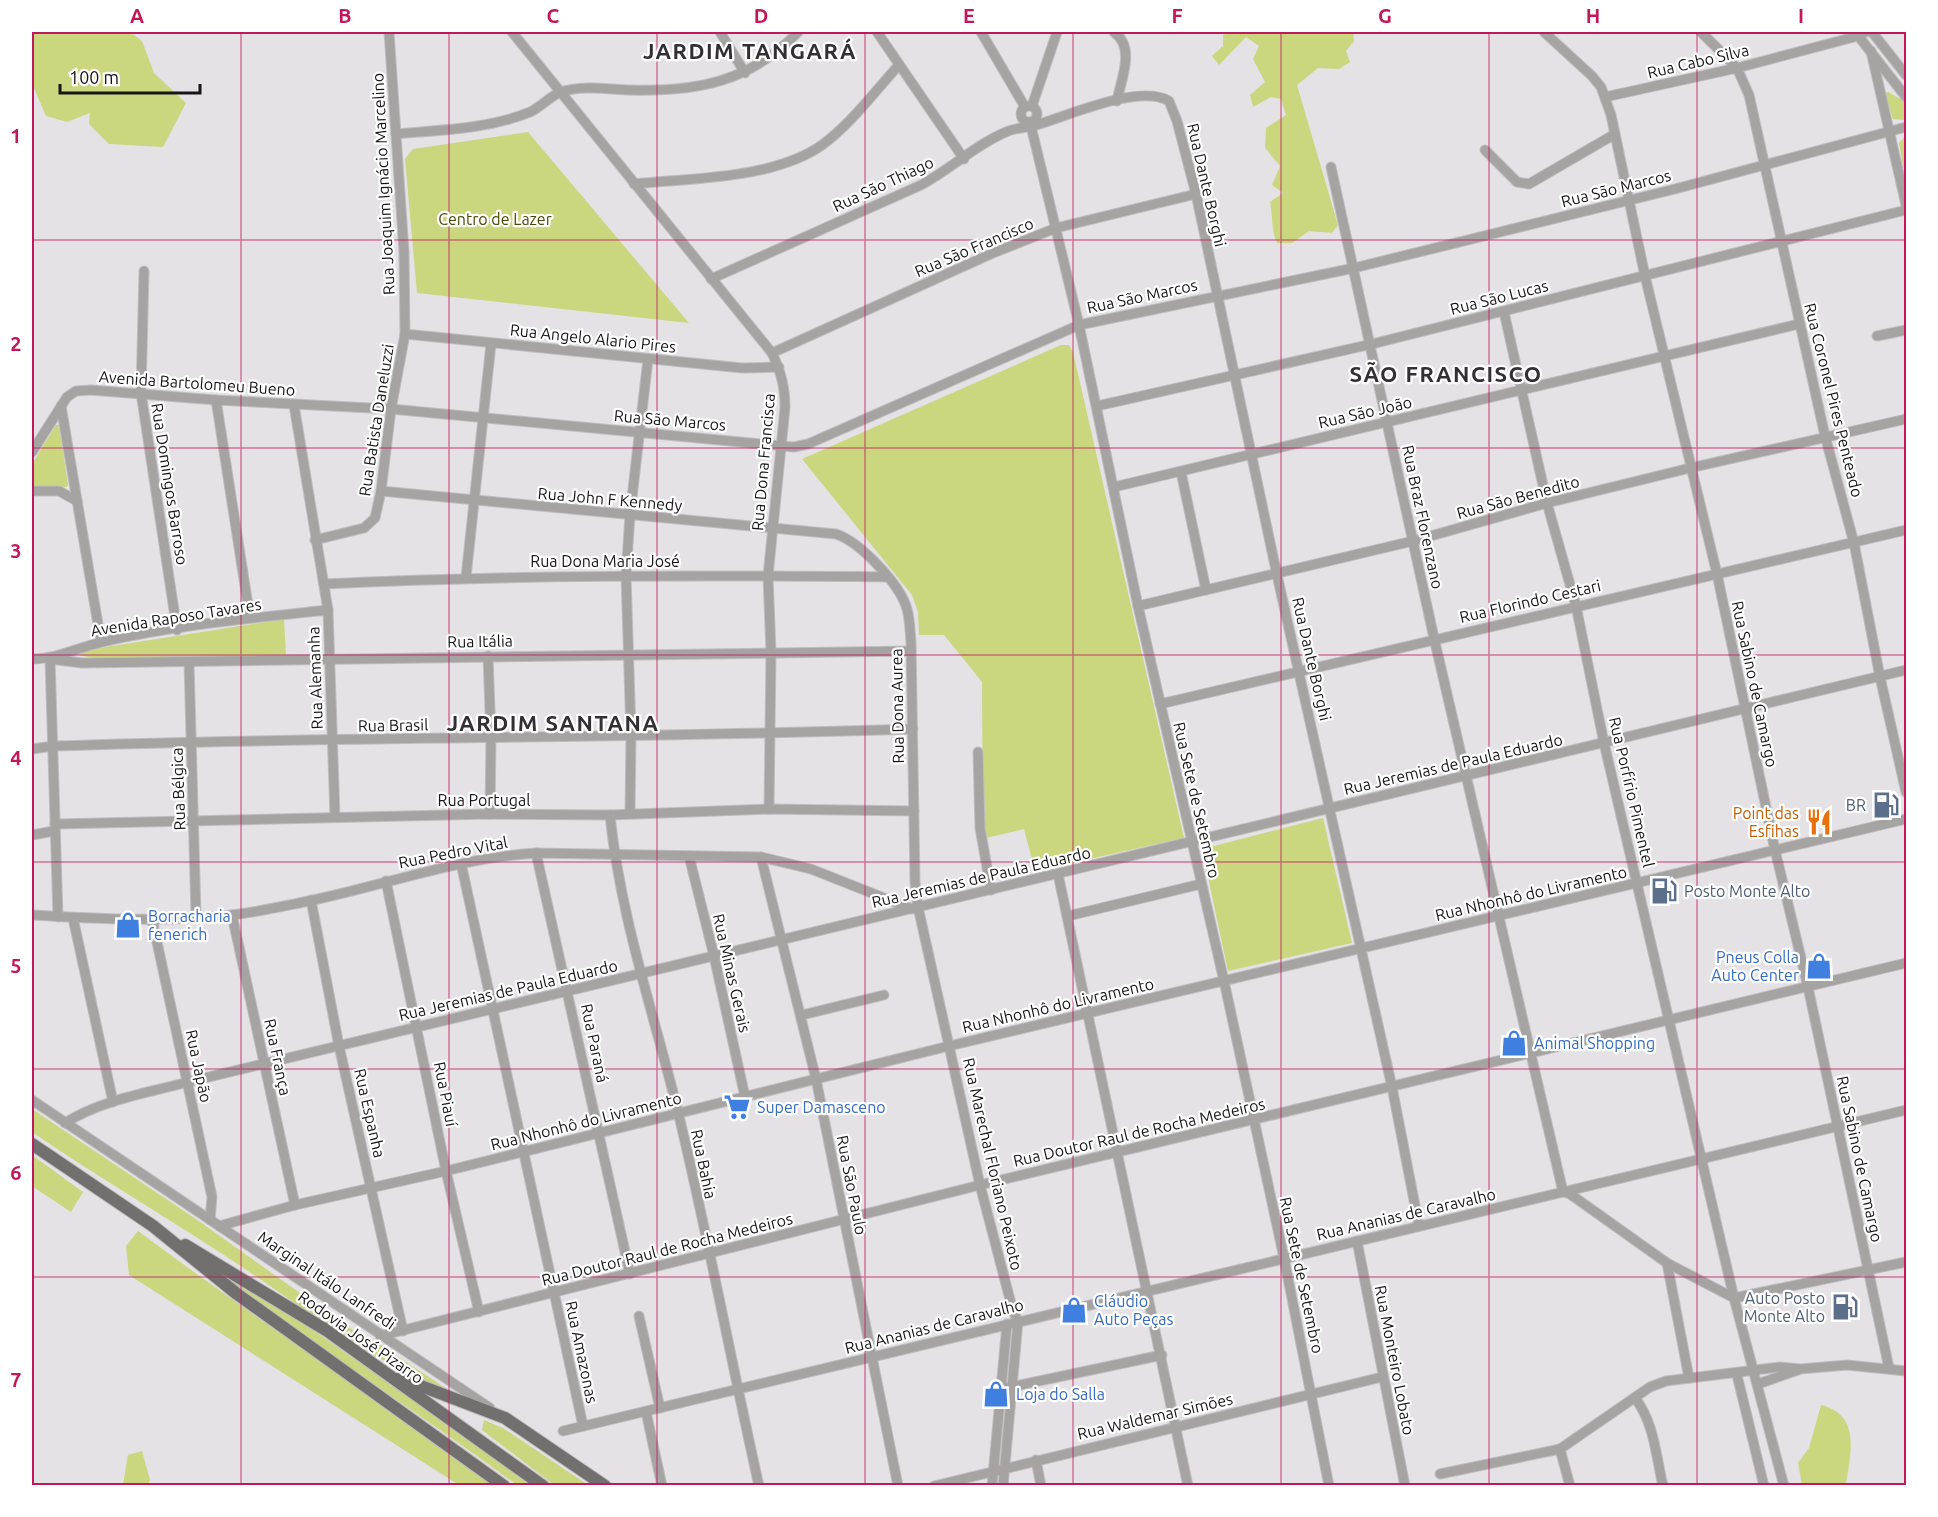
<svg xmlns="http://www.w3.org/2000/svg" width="1938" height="1517" font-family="Ubuntu,sans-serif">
<rect width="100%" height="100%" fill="#e4e2e5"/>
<g fill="#cad77e">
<polygon points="32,32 130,32 142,41 154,73 186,103 163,147 109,144 89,124 90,113 67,122 46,116 34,88 32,88"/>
<path d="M1231,32H1353L1354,41L1346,51L1350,62L1339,69L1318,68L1297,85L1338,225L1332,233L1309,231L1292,243H1277C1271,229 1273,217 1270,202L1283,193L1272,185L1280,166L1265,148L1266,128L1286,115L1281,99L1271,97L1253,107L1250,95L1265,82L1253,59L1259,46L1246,37L1219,65L1212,56L1223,46V35Z"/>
<polygon points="1888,92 1906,102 1906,120 1893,119 1885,93"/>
<polygon points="528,132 689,323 417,293 405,159 413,149"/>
<polygon points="1906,135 1906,184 1899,143"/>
<polygon points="1061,345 1069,345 1073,352 1184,838 1035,871 1024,829 986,838 983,833 982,682 944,635 919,635 918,612 912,595 802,459"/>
<polygon points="56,425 59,425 68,485 67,487 32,486 32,464"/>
<polygon points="284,619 286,657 94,658 78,655 93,649"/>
<polygon points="1323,818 1352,943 1228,971 1202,849"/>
<path d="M32,1109L196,1219L349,1328L373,1340L462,1399C385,1369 319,1319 251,1273C179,1224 103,1181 32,1132Z"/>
<polygon points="32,1155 83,1192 71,1212 32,1186"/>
<path d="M138,1231C255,1318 377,1400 495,1485H459L129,1275L126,1246Z"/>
<path d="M212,1267L247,1286L323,1337L533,1485H517C416,1411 311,1344 212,1267Z"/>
<path d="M1821,1405C1861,1415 1851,1453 1846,1485H1802L1798,1463L1809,1448Z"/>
<polygon points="484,1420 503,1428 588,1485 554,1485 482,1430"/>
<polygon points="142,1451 150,1480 148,1485 123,1485 128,1455"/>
</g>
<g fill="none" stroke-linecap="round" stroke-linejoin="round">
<g stroke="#bfbdc0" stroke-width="11">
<g id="minor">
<path d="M512,32L772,353C781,372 785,387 785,408L768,576L771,652L769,809"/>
<polyline points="720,32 745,73"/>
<polyline points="877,32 964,159"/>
<polyline points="981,32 1025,107"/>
<path d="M1114,32C1136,48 1121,79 1117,101"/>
<polyline points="1544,32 1592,76 1601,87 1611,115 1645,276 1717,574 1775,850 1808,987 1889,1368"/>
<polyline points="1701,32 1737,68 1749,95 1825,436 1854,543 1880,677 1906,792"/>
<polyline points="1872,32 1906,75"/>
<polyline points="1856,33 1906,97"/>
<polyline points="1871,51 1906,205"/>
<polyline points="1605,97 1737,68 1858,36 1866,32"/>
<circle cx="1029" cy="114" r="8"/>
<polyline points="1032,106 1057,32"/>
<polyline points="1030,122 1079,325 1138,606 1224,981 1284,1258 1329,1486"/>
<path d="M396,134C440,130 489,129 530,112C541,107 550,96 561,92C581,85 608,89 629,90C697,92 750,82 798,32"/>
<polyline points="1485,150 1517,182 1529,184 1615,134"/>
<polyline points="1331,167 1434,638 1563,1192 1570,1194 1667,1263 1734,1298 1906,1262"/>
<path d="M634,184C692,178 774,179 822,145C851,124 875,91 899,65"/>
<polyline points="144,271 141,393 177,630"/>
<path d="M711,279L921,185C951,169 975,145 1006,132C1014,128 1024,128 1033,126C1066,117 1139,83 1169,101L1177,121L1196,194L1277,575L1392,1087L1419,1226"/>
<polyline points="1504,312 1547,503 1576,606 1604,743 1734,1298 1784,1486"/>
<polyline points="405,334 742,368 779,367"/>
<polyline points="1877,336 1906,330"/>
<polyline points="772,353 993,253 1056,228 1196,194"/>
<polyline points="216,400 250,618"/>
<polyline points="294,405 328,610 335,817"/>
<polyline points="61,406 101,642"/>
<polyline points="1097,406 1372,344 1906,210"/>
<polyline points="32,452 67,397 76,391 91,390 216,400 391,409 794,447 808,444 1079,325 1354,268 1675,189 1906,127"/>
<polyline points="1181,472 1206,590"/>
<polyline points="1114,487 1799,324"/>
<polyline points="32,491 59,491 77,501"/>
<path d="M381,491L836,534C860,542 900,584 907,609C910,620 910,631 911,642L915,882L918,907L980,1185L1013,1311L1018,1321L1003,1486"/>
<polyline points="315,540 364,528 375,518 381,491 391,409 405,334 404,252 389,32"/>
<polyline points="466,577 491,344"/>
<path d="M324,584C512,575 699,575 888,577"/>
<polyline points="1138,606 1413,541 1547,503 1690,468 1906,419"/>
<polyline points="488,656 491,738 490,814"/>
<path d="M32,659C57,659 77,648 102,642C175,625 253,618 328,610"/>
<polyline points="50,659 82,663 911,651"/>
<polyline points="50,659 58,917"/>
<polyline points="189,662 196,916"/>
<polyline points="1160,704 1906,530"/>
<path d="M32,749L54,746C340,736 626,739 913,729"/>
<polyline points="978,752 980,828 991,890"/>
<polyline points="630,814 631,734 626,575 630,515 648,359"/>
<path d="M610,815C620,916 654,1014 678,1112C708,1236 731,1361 759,1486"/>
<polyline points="55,824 490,814 610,815 769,809 914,811"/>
<polyline points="32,835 54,831"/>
<polyline points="536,853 630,1274"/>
<polyline points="689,856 714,956 745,1097"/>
<polyline points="761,857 816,1079 898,1486"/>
<polyline points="461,863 583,1426"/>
<polyline points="1058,874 1188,1486"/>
<polyline points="386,881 446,1171 479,1312"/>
<polyline points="311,900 339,1046 403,1331"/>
<path d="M32,915C98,919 166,922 232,915C258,912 284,906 309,901C385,885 458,858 536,853L761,857L811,869L912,909"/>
<polyline points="232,915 295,1205"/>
<polyline points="1068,916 1201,884"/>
<polyline points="73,918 113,1102"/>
<polyline points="152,919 212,1197 210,1220"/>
<polyline points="802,1015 884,995"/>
<polyline points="32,1100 490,1408"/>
<path d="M65,1123C101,1100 147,1093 188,1082L1906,670"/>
<polyline points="219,1226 295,1205 446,1171 949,1046 1906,819"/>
<polyline points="1357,1241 1405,1486"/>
<polyline points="1667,1263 1689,1378"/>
<polyline points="639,1316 660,1408"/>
<polyline points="380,1336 980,1185 1906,963"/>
<polyline points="1737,1375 1764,1486"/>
<polyline points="1758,1384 1798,1370"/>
<polyline points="1001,1389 1162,1355"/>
<path d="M1635,1398C1654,1422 1656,1456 1663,1486"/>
<polyline points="646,1412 662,1486"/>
<polyline points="563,1431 1906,1110"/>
<polyline points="1560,1449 1570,1486"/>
<polyline points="1036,1460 1041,1486"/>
<polyline points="1440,1474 1560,1449 1650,1387 1666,1381 1780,1367 1800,1369 1847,1365 1906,1371"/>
<polyline points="934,1486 1382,1377"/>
<polyline points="992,1486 1007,1324"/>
</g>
</g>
<g stroke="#bfbdc0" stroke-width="14">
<g id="major">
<polyline points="32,1144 153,1226 237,1294 504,1486"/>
<polyline points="185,1245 326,1330 543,1486"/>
<polyline points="400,1378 505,1418 605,1486"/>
</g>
</g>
<use href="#minor" stroke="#a5a4a3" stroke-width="9"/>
<use href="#major" stroke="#72706e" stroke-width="12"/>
</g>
<path fill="none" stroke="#c2185b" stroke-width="1.5" stroke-opacity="0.55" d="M241,32V1486M449,32V1486M657,32V1486M865,32V1486M1073,32V1486M1281,32V1486M1489,32V1486M1697,32V1486M32,240H1906M32,448H1906M32,655H1906M32,862H1906M32,1069H1906M32,1277H1906"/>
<defs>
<g id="fuel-bare" transform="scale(2.07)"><path d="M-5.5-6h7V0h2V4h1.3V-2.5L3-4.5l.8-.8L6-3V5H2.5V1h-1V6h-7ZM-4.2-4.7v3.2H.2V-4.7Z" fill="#5c6f8a" stroke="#fff" stroke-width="2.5" paint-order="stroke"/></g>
<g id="restaurant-bare" transform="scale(2.07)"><path d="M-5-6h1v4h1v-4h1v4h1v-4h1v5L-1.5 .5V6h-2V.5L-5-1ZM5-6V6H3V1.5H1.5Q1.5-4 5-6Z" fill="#e8710a" stroke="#fff" stroke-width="2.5" paint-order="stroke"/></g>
<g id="shop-bare" transform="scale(2.07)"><path d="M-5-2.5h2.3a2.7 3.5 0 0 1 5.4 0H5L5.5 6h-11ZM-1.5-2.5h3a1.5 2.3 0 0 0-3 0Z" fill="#3f7fe0" stroke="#fff" stroke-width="2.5" paint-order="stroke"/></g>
<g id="supermarket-bare" transform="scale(2.07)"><path d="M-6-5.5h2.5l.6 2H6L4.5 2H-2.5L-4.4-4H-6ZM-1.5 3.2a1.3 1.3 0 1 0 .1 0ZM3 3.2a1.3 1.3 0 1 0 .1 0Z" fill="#3f7fe0" stroke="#fff" stroke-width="2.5" paint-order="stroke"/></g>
</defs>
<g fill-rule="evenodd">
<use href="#fuel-bare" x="1886" y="805"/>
<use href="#restaurant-bare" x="1819" y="822"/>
<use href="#fuel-bare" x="1664" y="891"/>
<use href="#shop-bare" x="128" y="925"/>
<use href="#shop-bare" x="1819" y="966"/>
<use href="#shop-bare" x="1514" y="1043"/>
<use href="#supermarket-bare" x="737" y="1107"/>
<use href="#fuel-bare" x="1845" y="1307"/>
<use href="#shop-bare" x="1074" y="1310"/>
<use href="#shop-bare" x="996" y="1394"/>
</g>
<g text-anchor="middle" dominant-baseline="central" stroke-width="4.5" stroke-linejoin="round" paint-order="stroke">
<g font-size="16" fill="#161617" stroke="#fff">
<text transform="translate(1698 61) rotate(-13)">Rua Cabo Silva</text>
<text transform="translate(383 184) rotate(-93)">Rua Joaquim Ignácio Marcelino</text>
<text transform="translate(883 184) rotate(-25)">Rua São Thiago</text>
<text transform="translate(1207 185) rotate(77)">Rua Dante Borghi</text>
<text transform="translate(1616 188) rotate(-14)">Rua São Marcos</text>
<text transform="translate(974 247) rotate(-23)">Rua São Francisco</text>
<text transform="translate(1142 296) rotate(-12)">Rua São Marcos</text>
<text transform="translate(1499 297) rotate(-14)">Rua São Lucas</text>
<text transform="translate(593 338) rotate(6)">Rua Angelo Alario Pires</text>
<text transform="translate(197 383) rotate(4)">Avenida Bartolomeu Bueno</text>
<text transform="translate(1834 400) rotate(76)">Rua Coronel Pires Penteado</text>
<text transform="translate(1365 412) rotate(-13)">Rua São João</text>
<text transform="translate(376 420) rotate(-81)">Rua Batista Daneluzzi</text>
<text transform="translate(670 420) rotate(5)">Rua São Marcos</text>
<text transform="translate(763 462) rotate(-85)">Rua Dona Francisca</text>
<text transform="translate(170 484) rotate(81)">Rua Domingos Barroso</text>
<text transform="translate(1518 497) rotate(-15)">Rua São Benedito</text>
<text transform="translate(610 499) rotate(5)">Rua John F Kennedy</text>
<text transform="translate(1423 517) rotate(78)">Rua Braz Florenzano</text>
<text x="605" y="561">Rua Dona Maria José</text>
<text transform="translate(1530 601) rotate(-13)">Rua Florindo Cestari</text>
<text transform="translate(176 617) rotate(-9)">Avenida Raposo Tavares</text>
<text transform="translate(480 641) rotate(-1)">Rua Itália</text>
<text transform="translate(1312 659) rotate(77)">Rua Dante Borghi</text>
<text transform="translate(315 678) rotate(-92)">Rua Alemanha</text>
<text transform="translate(1755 684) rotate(78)">Rua Sabino de Camargo</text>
<text transform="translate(897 706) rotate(-91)">Rua Dona Aurea</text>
<text transform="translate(393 725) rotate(-1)">Rua Brasil</text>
<text transform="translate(1453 764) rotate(-13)">Rua Jeremias de Paula Eduardo</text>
<text transform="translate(178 789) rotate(-92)">Rua Bélgica</text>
<text transform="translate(1632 792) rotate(77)">Rua Porfírio Pimentel</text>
<text x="484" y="800">Rua Portugal</text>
<text transform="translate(1197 800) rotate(77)">Rua Sete de Setembro</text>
<text transform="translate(453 852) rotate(-11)">Rua Pedro Vital</text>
<text transform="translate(981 877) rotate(-13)">Rua Jeremias de Paula Eduardo</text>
<text transform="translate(1531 893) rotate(-13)">Rua Nhonhô do Livramento</text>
<text transform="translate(732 973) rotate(77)">Rua Minas Gerais</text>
<text transform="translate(508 990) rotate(-13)">Rua Jeremias de Paula Eduardo</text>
<text transform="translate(1058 1005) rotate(-13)">Rua Nhonhô do Livramento</text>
<text transform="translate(595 1043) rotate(78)">Rua Paraná</text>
<text transform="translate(278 1057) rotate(78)">Rua França</text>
<text transform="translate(199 1066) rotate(78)">Rua Japão</text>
<text transform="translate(446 1094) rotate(79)">Rua Piauí</text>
<text transform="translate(370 1113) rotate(77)">Rua Espanha</text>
<text transform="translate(586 1121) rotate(-14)">Rua Nhonhô do Livramento</text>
<text transform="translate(1139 1132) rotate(-13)">Rua Doutor Raul de Rocha Medeiros</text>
<text transform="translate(1860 1159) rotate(78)">Rua Sabino de Camargo</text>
<text transform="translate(704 1164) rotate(78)">Rua Bahia</text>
<text transform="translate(993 1164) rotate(77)">Rua Marechal Floriano Peixoto</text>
<text transform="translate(852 1185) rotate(79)">Rua São Paulo</text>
<text transform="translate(1406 1214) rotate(-13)">Rua Ananias de Caravalho</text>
<text transform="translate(667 1249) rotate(-14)">Rua Doutor Raul de Rocha Medeiros</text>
<text transform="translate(1302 1275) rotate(78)">Rua Sete de Setembro</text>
<text transform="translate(327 1280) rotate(34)">Marginal Itálo Lanfredi</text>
<text transform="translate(934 1326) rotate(-14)">Rua Ananias de Caravalho</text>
<text transform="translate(361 1337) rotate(35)">Rodovia José Pizarro</text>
<text transform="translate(582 1352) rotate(78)">Rua Amazonas</text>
<text transform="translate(1395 1360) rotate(79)">Rua Monteiro Lobato</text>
<text transform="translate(1155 1416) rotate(-13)">Rua Waldemar Simões</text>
</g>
<g font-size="16" fill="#464e05" stroke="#fff">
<text x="495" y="219">Centro de Lazer</text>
</g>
<g font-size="16" fill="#4e5e75" stroke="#fff" text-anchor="end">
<text x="1866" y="805">BR</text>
<text x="1684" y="891" text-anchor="start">Posto Monte Alto</text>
<text x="1825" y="1298">Auto Posto<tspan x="1825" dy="18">Monte Alto</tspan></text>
</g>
<g font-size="16" fill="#c56008" stroke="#fff" text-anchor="end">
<text x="1799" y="813">Point das<tspan x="1799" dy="18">Esfihas</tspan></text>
</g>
<g font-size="16" fill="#366cbe" stroke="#fff" text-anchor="start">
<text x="148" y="916">Borracharia<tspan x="148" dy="18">fenerich</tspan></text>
<text x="1799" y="957" text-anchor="end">Pneus Colla<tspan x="1799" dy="18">Auto Center</tspan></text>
<text x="1534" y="1043">Animal Shopping</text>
<text x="757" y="1107">Super Damasceno</text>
<text x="1094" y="1301">Cláudio<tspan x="1094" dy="18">Auto Peças</tspan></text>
<text x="1016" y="1394">Loja do Salla</text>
</g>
<g font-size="22" font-weight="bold" letter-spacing="1.5" fill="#323033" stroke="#fff">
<text x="750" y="50">JARDIM TANGARÁ</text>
<text x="1446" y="373">SÃO FRANCISCO</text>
<text x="553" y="722">JARDIM SANTANA</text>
</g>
</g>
<rect width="1938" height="1517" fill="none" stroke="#ffffff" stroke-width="66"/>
<path d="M60 84v9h140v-9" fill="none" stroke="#161617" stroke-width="3"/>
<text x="69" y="84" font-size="18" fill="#161617" stroke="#ffffff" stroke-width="4.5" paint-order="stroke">100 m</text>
<rect x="33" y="33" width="1872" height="1451" fill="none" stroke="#c2185b" stroke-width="2"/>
<g font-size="20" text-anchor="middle" font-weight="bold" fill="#c2185b">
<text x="137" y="23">A</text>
<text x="345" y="23">B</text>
<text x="553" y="23">C</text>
<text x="761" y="23">D</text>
<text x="969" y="23">E</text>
<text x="1177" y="23">F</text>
<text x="1385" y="23">G</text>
<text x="1593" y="23">H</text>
<text x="1801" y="23">I</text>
<text x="16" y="143">1</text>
<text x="16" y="351">2</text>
<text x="16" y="558">3</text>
<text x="16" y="765">4</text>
<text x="16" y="973">5</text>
<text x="16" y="1180">6</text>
<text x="16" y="1387">7</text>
</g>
</svg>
